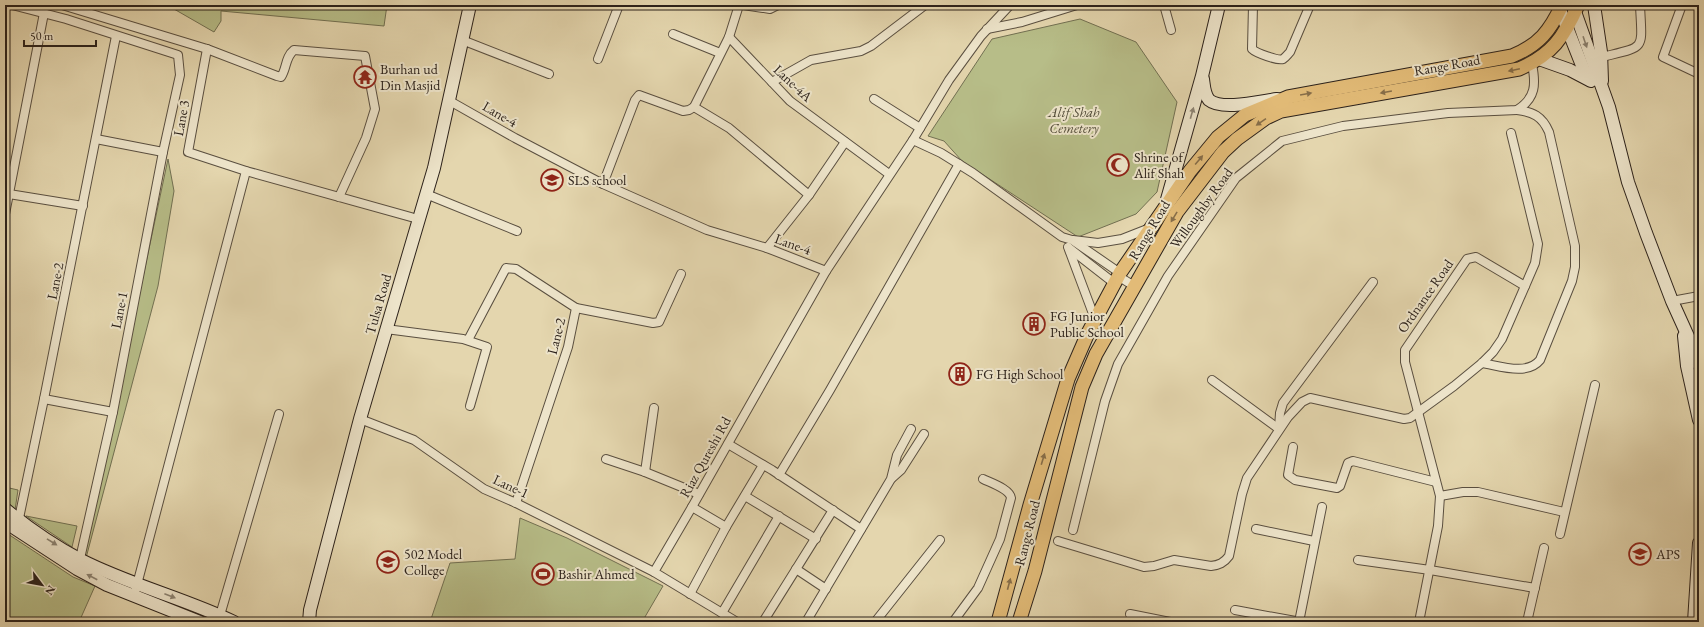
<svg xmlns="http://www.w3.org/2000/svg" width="1704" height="627" font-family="'EB Garamond',serif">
<rect width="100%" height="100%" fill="#e4d6ae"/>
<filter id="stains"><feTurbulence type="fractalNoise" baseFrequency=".005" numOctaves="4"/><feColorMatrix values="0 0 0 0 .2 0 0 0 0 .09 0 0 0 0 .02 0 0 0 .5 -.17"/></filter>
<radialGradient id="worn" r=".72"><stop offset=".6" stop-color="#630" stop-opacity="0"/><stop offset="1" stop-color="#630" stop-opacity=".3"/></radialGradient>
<g fill="#b7bd88" stroke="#727052">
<polygon points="167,5 387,5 384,26 221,11 221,21 214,32"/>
<polygon points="1080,19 1136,42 1177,102 1157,192 1136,214 1078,237 962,161 944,141 928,136 992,39"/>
<polygon points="168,159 174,191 158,286 86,558 84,556"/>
<polygon points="5,487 18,490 15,510 5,501"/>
<polygon points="26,516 77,526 72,547"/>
<polygon points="520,518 567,538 663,586 642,622 430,622 450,563 515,559"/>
<polygon points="5,532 73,577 95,586 79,622 5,622"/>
</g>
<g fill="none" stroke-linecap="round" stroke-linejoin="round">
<g stroke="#5a4f40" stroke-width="10">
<g id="street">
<polyline points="12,5 66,19 178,55 180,75 163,152 113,412 79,563"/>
<polyline points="62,5 207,49 188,152 246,171 418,219"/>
<polyline points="743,5 770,9 778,5"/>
<polyline points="1164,5 1171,30"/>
<path d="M1253,5L1252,49C1256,53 1278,61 1283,59C1286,57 1288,54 1290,52L1310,5"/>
<polyline points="1682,5 1663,57 1699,74"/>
<polyline points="987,29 1022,22 1077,5"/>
<polyline points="673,34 720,53"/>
<polyline points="729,37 790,101 889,174"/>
<polyline points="462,40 549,74"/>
<path d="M207,49L277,76L281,77C287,68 285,57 294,50L365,56L375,109L366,138L339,197"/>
<path d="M1602,57C1647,46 1642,51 1640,5"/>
<polyline points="598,59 619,5"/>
<polyline points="772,82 811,60 861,51 871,46 925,5"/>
<polyline points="874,99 920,128"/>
<polyline points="448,100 515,138 603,184 707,230 767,248 826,271 913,140 941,153 973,173 1062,237 1072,240 1120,273"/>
<polyline points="694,107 729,37 739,5"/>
<polyline points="96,139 163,152"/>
<polyline points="913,140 949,80 981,36 1010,5"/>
<polyline points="603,184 635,100 639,95 683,111 689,110 694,107 729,128 809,195"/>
<polyline points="9,194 83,206"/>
<polyline points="426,194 517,231"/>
<polyline points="5,214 44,13"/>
<polyline points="1073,240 1098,243 1122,239 1150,228"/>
<polyline points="1068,247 1095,319"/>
<polyline points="767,248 809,195 845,142"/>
<polyline points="1069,248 1114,283"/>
<polyline points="1118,276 1134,286"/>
<polyline points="1672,301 1699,296"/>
<polyline points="576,308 653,323 659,322 681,274"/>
<polyline points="386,329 463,339 487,347 470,406"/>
<polyline points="468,340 506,268 516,269 576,308 568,347 516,503"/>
<path d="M1482,363C1500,366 1527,376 1540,360L1572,281L1575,267V246L1549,132C1542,116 1533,112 1517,110"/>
<polyline points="1212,380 1279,429"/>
<polyline points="44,399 113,412"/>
<polyline points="360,419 414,440 484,489 516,503 654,572"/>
<polyline points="1279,428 1280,413 1283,403 1373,282"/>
<polyline points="728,444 772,470 861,529"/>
<polyline points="1293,447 1288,475 1295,480 1337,488 1340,486 1348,463 1353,461 1436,482"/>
<polyline points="606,459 645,472 699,494"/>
<polyline points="645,472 654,408"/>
<polyline points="779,475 830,390 959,164"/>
<polyline points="892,478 901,470 924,434"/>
<polyline points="745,496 816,539"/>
<polyline points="1440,496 1463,492 1478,492 1564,512"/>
<polyline points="692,507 726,527"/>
<polyline points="18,523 44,399 116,36"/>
<polyline points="1256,529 1314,541"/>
<path d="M1073,530L1105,401L1118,364L1168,276L1236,178L1282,141L1343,126L1448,113L1517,110C1536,98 1536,84 1532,64"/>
<polyline points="1560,534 1595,385"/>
<path d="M1058,541L1144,567L1154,566L1174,560L1211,566C1219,565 1224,563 1229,556L1242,494L1247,478L1288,417L1302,402L1310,398L1404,419L1410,418L1454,386L1482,363L1493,352L1502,339L1535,263L1538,244L1511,133"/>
<polyline points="1358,560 1430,570 1535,588"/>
<polyline points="796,569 826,589"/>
<polyline points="690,594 726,527 763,465"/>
<polyline points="134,596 246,171"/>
<polyline points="1235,610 1301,622"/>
<polyline points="722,613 779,516"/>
<polyline points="1130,614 1170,622"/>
<polyline points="218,622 279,414"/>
<polyline points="737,622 654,572 692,507 826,271"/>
<polyline points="763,622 833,510"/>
<polyline points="806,622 891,479 897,455 911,429"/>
<polyline points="875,622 940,540"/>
<path d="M953,622L978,588L1000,539L1011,498C1010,489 991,483 983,479"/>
<polyline points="1299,622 1322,507"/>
<polyline points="1419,622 1438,526 1440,496 1405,362 1405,350 1467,259 1476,257 1525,286"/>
<polyline points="1527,622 1544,548"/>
</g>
</g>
<g stroke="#2c221b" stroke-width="14">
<g id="secondary">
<polyline points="1594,5 1601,52 1602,81"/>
<polyline points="1573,6 1609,107 1628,182 1646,233 1672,301 1691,343 1699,366"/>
<polyline points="1560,10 1585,73 1590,80"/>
<polyline points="1539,59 1570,70 1591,81"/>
<path d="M1203,79C1204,86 1204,94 1209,100C1222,111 1261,101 1277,99"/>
<polyline points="1166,203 1202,76 1219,5"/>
<polyline points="1684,336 1687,366 1699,420"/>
<path d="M5,509C27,527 56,547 81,560C130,585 184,598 234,622"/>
<polyline points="5,522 77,569 107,585 200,622"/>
<polyline points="309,622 310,610 360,419 434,168 470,5"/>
<polyline points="1694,622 1699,543"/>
</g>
</g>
<g stroke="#2c221b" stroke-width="15">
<g id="primary">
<path d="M998,622L1030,505L1068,379L1088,333L1120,273L1190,171L1218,137L1245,115L1288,97L1512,56C1539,45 1550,31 1562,5"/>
<path d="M1019,622L1035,571L1082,387L1096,354L1177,212L1223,152L1237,139L1266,118L1281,111L1519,69C1552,55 1564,37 1578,5"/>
</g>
</g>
<use href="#street" stroke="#ede4ca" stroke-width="8"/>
<use href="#secondary" stroke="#ede4ca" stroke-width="12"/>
<use href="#primary" stroke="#e2bb77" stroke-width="13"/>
</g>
<defs><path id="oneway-solid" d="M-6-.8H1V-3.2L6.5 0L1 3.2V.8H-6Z"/></defs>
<g fill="#8c8372">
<use href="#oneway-solid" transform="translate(1585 42) rotate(71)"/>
<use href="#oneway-solid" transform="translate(1192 113) rotate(-74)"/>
<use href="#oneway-solid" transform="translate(52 542) rotate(32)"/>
<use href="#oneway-solid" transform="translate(92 577) rotate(-152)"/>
<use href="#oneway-solid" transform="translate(170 596) rotate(21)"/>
</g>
<g fill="#876e49">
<use href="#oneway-solid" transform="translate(1514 70) rotate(168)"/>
<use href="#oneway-solid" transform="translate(1386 92) rotate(170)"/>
<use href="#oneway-solid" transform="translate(1306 94) rotate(-10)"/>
<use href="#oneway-solid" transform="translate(1261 122) rotate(146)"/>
<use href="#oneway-solid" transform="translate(1199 160) rotate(-50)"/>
<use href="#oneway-solid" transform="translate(1174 217) rotate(121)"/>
<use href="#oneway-solid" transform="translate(1043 459) rotate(-73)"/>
<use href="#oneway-solid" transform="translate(1009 584) rotate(-75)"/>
</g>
<defs>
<g id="temple-ring" transform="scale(1.15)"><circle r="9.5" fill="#ede4ca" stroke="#8f2418" stroke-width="1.5"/><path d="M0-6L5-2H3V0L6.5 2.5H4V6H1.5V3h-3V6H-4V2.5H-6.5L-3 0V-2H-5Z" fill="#8f2418"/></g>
<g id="mosque-ring" transform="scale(1.15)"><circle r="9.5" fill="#ede4ca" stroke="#8f2418" stroke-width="1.5"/><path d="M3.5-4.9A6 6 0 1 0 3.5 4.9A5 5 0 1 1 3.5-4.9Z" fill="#8f2418"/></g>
<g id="school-ring" transform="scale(1.15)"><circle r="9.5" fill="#ede4ca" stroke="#8f2418" stroke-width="1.5"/><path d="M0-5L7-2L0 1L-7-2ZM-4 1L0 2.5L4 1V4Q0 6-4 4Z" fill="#8f2418"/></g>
<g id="building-ring" transform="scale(1.15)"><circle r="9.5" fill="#ede4ca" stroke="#8f2418" stroke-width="1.5"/><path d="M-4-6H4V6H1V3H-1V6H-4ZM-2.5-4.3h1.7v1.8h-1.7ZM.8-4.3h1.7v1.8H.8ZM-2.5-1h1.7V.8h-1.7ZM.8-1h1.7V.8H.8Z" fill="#8f2418"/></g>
<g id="university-ring" transform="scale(1.15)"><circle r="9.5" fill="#ede4ca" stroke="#8f2418" stroke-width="1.5"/><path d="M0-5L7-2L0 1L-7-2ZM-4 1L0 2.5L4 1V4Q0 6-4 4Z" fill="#8f2418"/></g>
<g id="stadium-ring" transform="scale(1.15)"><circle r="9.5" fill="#ede4ca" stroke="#8f2418" stroke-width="1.5"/><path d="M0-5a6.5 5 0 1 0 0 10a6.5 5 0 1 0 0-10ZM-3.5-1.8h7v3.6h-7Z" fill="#8f2418"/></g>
</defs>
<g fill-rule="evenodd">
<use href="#temple-ring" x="365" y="77"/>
<use href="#mosque-ring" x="1118" y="165"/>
<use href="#school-ring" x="552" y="180"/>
<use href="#building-ring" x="1034" y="324"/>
<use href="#building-ring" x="960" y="374"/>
<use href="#university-ring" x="1640" y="554"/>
<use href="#university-ring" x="388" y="562"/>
<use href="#stadium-ring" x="543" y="574"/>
</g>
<g text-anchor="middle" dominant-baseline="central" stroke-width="4" stroke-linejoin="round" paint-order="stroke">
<g font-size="14" fill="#2c221b" stroke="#ede4ca">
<text transform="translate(1447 65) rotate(-10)">Range Road</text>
<text transform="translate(793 83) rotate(43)">Lane-4A</text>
<text transform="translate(500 114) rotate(30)">Lane-4</text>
<text transform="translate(181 118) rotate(-80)">Lane 3</text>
<text transform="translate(1201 208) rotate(-54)">Willoughby Road</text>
<text transform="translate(1149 230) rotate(-59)">Range Road</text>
<text transform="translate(793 244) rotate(20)">Lane-4</text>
<text transform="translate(55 281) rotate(-79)">Lane-2</text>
<text transform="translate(1425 296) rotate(-55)">Ordnance Road</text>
<text transform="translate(378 304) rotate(-74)">Tulsa Road</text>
<text transform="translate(119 310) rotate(-79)">Lane-1</text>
<text transform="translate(556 336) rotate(-76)">Lane-2</text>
<text transform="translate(705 457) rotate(-61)">Riaz Qureshi Rd</text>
<text transform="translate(511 486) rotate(25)">Lane-1</text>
<text transform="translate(1027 533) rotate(-76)">Range Road</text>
</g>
<g font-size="14" fill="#2c221b" stroke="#ede4ca" text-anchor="start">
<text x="380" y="69">Burhan ud<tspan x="380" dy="16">Din Masjid</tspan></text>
<text x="1134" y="157">Shrine of<tspan x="1134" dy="16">Alif Shah</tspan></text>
<text x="568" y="180">SLS school</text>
<text x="1050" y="316">FG Junior<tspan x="1050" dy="16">Public School</tspan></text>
<text x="976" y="374">FG High School</text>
<text x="404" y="554">502 Model<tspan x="404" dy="16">College</tspan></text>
<text x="1656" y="554">APS</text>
<text x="558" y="574">Bashir Ahmed</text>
</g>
<g font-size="14" font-style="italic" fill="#4f4936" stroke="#ede4ca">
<text x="1074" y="112">Alif Shah<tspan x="1074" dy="16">Cemetery</tspan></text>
</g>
</g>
<rect width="1704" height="627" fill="none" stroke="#e4d6ae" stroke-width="20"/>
<rect x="6" y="6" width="1692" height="615" fill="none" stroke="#2c221b" stroke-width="2"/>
<rect x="10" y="10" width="1684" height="607" fill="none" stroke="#2c221b"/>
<g transform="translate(42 585) rotate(122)" stroke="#ede4ca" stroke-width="3" paint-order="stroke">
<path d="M0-3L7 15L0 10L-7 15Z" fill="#2c221b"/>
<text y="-6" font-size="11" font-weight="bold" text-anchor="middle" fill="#2c221b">N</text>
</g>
<path d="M24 40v6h72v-6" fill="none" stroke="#2c221b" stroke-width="2"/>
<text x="30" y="40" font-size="12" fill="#2c221b" stroke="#ede4ca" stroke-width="3" paint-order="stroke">50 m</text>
<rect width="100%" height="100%" filter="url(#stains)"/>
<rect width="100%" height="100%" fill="url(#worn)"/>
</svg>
